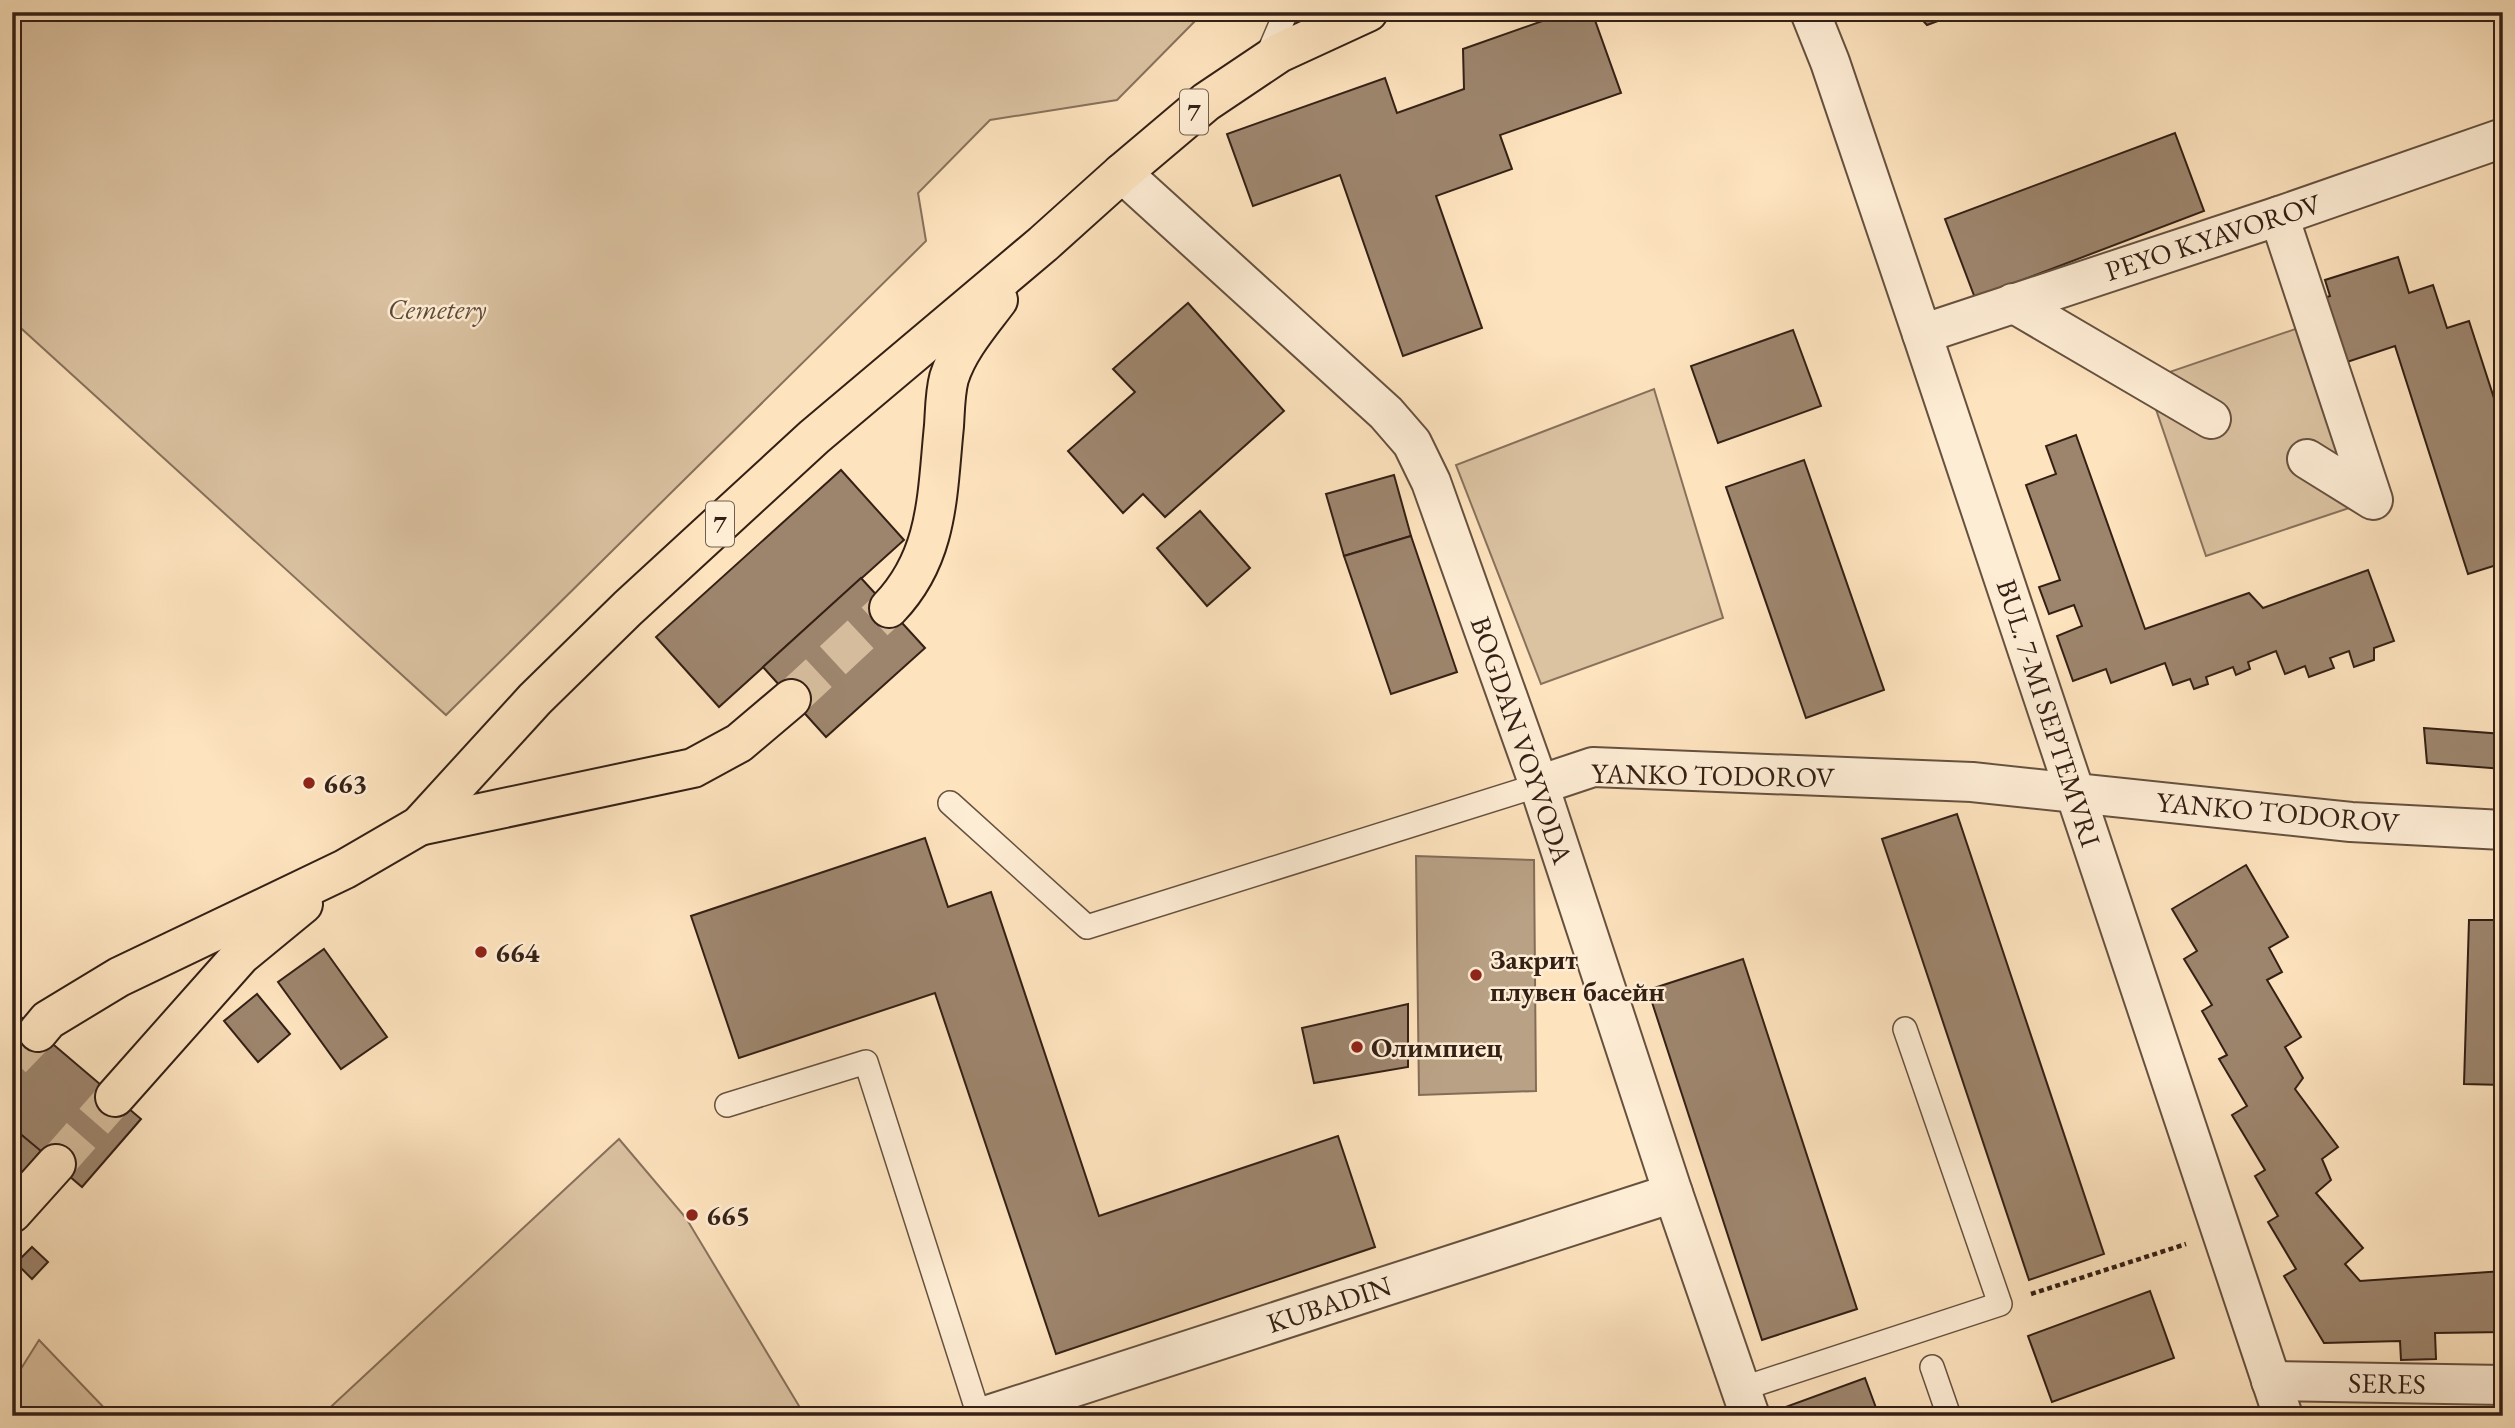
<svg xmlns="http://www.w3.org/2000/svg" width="2515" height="1428" font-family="'EB Garamond',serif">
<rect width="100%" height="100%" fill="#fde3be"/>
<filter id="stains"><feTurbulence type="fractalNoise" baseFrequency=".00286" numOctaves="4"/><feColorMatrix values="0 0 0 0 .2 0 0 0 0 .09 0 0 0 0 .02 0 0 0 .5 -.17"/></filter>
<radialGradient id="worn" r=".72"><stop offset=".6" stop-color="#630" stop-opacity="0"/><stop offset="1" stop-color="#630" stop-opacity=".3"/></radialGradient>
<g fill="#dbc2a1" stroke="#88715b" stroke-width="2">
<polygon points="12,12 1204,12 1117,100 990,120 918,193 926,241 446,715 12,320"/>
<polygon points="2313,323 2373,500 2206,556 2146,380"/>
<polygon points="1654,389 1723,618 1541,684 1456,465"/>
<polygon points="619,1139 686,1218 805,1416 321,1416"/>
<polygon points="39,1340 112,1416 12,1416 12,1383"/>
</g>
<polygon fill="#b9a185" stroke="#846d58" stroke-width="2" points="1416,856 1534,860 1536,1091 1419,1095"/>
<g fill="#9d856d" stroke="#342015" stroke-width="2">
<polygon points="1568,12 1592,12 1621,93 1500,135 1512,169 1436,196 1482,328 1403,356 1340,175 1253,206 1227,134 1385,78 1397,113 1464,89 1463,49"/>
<polygon points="1915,12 1962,12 1927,25"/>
<polygon points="2175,133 2204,211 1975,298 1945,219"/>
<polygon points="2398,257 2409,293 2433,285 2447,328 2469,321 2503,426 2503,563 2468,574 2395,346 2338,365 2317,300 2330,296 2325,280"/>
<polygon points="1188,303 1284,411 1165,517 1143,494 1123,513 1068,451 1135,392 1113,369"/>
<polygon points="1793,330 1821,406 1718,443 1691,366"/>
<polygon points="2076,435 2145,629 2249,593 2263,608 2368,570 2394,641 2374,648 2374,660 2354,667 2349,651 2330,658 2334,668 2309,677 2305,666 2285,674 2276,651 2248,662 2250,669 2236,675 2233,667 2206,677 2208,684 2194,689 2190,679 2173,685 2165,663 2111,683 2106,669 2073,681 2057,636 2082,626 2074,605 2049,614 2039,587 2060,580 2026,485 2056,474 2046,446"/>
<polygon points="1804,460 1884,690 1806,718 1726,487"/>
<polygon points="841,470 904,540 719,707 656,637"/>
<polygon points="1394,475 1411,536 1344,556 1326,494"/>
<polygon points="1200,511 1250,568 1207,606 1157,548"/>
<polygon points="1411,536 1457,672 1391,694 1344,556"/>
<polygon points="861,578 925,648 826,737 763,667"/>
<polygon points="2424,728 2503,734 2503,769 2427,763"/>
<polygon points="1957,814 2104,1254 2029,1280 1882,839"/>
<polygon points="925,838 948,907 991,892 1099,1216 1338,1136 1375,1247 1056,1354 935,993 739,1058 691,916"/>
<polygon points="2246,865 2288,937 2269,948 2282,972 2267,980 2301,1037 2285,1047 2303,1078 2295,1089 2338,1147 2322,1159 2331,1180 2316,1193 2363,1248 2345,1264 2360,1281 2503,1271 2503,1332 2435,1333 2436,1359 2401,1360 2400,1341 2324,1343 2284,1276 2296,1269 2268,1222 2278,1216 2255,1176 2265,1170 2232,1115 2247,1106 2219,1059 2227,1055 2202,1011 2212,1005 2184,959 2197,951 2172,909"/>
<polygon points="2469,920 2503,920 2503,1085 2464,1084"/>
<polygon points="324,949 387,1037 341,1069 278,982"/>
<polygon points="1743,959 1857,1309 1762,1340 1648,990"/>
<polygon points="257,994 290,1034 258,1062 224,1021"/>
<polygon points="1408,1004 1408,1067 1314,1083 1302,1028"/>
<polygon points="21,1017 141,1119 82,1187 12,1127 12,1027"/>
<polygon points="12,1127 41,1151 12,1185"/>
<polygon points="32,1247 48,1262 32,1279 16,1263"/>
<polygon points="2150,1291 2174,1358 2052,1402 2028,1336"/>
<polygon points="1865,1378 1879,1416 1783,1416 1780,1409"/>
</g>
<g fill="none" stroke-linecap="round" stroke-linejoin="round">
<g stroke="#d5bc9c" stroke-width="38" stroke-dasharray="38 19" stroke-linecap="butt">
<polyline points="791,699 889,608"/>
<polyline points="12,1059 38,1032"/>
<polyline points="56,1164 115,1097"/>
</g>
<g stroke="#66513f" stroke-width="26">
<g id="lane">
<polyline points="1265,61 1286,12"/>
<polyline points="950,803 1087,927 1539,785"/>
<polyline points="727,1105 866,1062 979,1416"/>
<polyline points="1932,1367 1949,1416"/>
<polyline points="1741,1389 2000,1304 1905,1029"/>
</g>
</g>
<g stroke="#66513f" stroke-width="42">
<g id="street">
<polyline points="1810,12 1830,62 1922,334 2283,1416"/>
<polyline points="1122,173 1386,413 1412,443 1431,482 1539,785 1673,1193 1750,1416"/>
<polyline points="2279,216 2373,500 2307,459"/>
<polyline points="2013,303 2211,419"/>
<polyline points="1922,334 2279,216 2503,138"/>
<polyline points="1539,785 1593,767 1972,782 2351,822 2503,830"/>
<polyline points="2271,1381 2503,1385"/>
<polyline points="985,1416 1673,1193"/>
</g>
</g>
<g stroke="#342015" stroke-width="42">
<g id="primary">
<path d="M889,608C939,556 937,494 944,426C945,411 945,393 949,378C958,349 980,324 998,300"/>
<polyline points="419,826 693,768 739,743 791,699"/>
<polyline points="38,1032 48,1020 119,977 345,869 419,826 535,699 628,608 814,437 1043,244 1122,173 1206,102 1279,53 1368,12"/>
<polyline points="115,1097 241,955 303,904"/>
<polyline points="12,1213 56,1164"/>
</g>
</g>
<polyline stroke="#342015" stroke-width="4.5" stroke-dasharray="5 3.5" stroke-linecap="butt" points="2031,1294 2186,1244"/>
<use href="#lane" stroke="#feedd5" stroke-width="23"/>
<use href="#street" stroke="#feedd5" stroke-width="38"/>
<use href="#primary" stroke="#fde3be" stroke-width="38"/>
</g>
<g fill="#8f2418" stroke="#feedd5" stroke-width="2.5">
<circle cx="309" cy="783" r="7"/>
<circle cx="481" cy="952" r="7"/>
<circle cx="1476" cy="975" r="7"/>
<circle cx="1357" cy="1047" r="7"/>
<circle cx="692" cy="1215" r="7"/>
</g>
<g text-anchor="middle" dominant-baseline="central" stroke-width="5" stroke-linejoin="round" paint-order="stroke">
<g fill="#feedd5" stroke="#715e4f" stroke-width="2">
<rect x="1180" y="89.5" width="28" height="45" rx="5"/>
<rect x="706" y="501.5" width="28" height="45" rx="5"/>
</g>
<g font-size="26" font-weight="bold" fill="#342015">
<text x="1194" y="112">7</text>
<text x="720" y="524">7</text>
</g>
<g font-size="28" fill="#342015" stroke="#feedd5">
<text transform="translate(2213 237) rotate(-18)">PEYO K.YAVOROV</text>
<text transform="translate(2049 713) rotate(72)">BUL. 7-MI SEPTEMVRI</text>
<text transform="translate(1522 740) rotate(71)">BOGDAN VOYVODA</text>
<text transform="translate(1713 775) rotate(1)">YANKO TODOROV</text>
<text transform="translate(2278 812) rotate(5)">YANKO TODOROV</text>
<text transform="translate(1329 1304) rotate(-18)">KUBADIN</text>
<text transform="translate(2387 1383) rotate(1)">SERES</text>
</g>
<g font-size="28" font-style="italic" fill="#5e4838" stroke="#feedd5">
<text x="437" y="309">Cemetery</text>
</g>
<g font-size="28" font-weight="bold" fill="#342015" stroke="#feedd5" text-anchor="start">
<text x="323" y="783">663</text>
<text x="495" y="952">664</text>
<text x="1490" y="959">Закрит<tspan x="1490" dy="32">плувен басейн</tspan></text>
<text x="1371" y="1047">Олимпиец</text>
<text x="706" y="1215">665</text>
</g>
</g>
<rect width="2515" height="1428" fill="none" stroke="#fde3be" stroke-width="42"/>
<rect x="14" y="14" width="2487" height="1400" fill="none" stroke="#342015" stroke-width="3.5"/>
<rect x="21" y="21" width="2473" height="1386" fill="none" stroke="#342015" stroke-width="2"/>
<rect width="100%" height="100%" filter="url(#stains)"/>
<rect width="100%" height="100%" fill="url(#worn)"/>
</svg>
